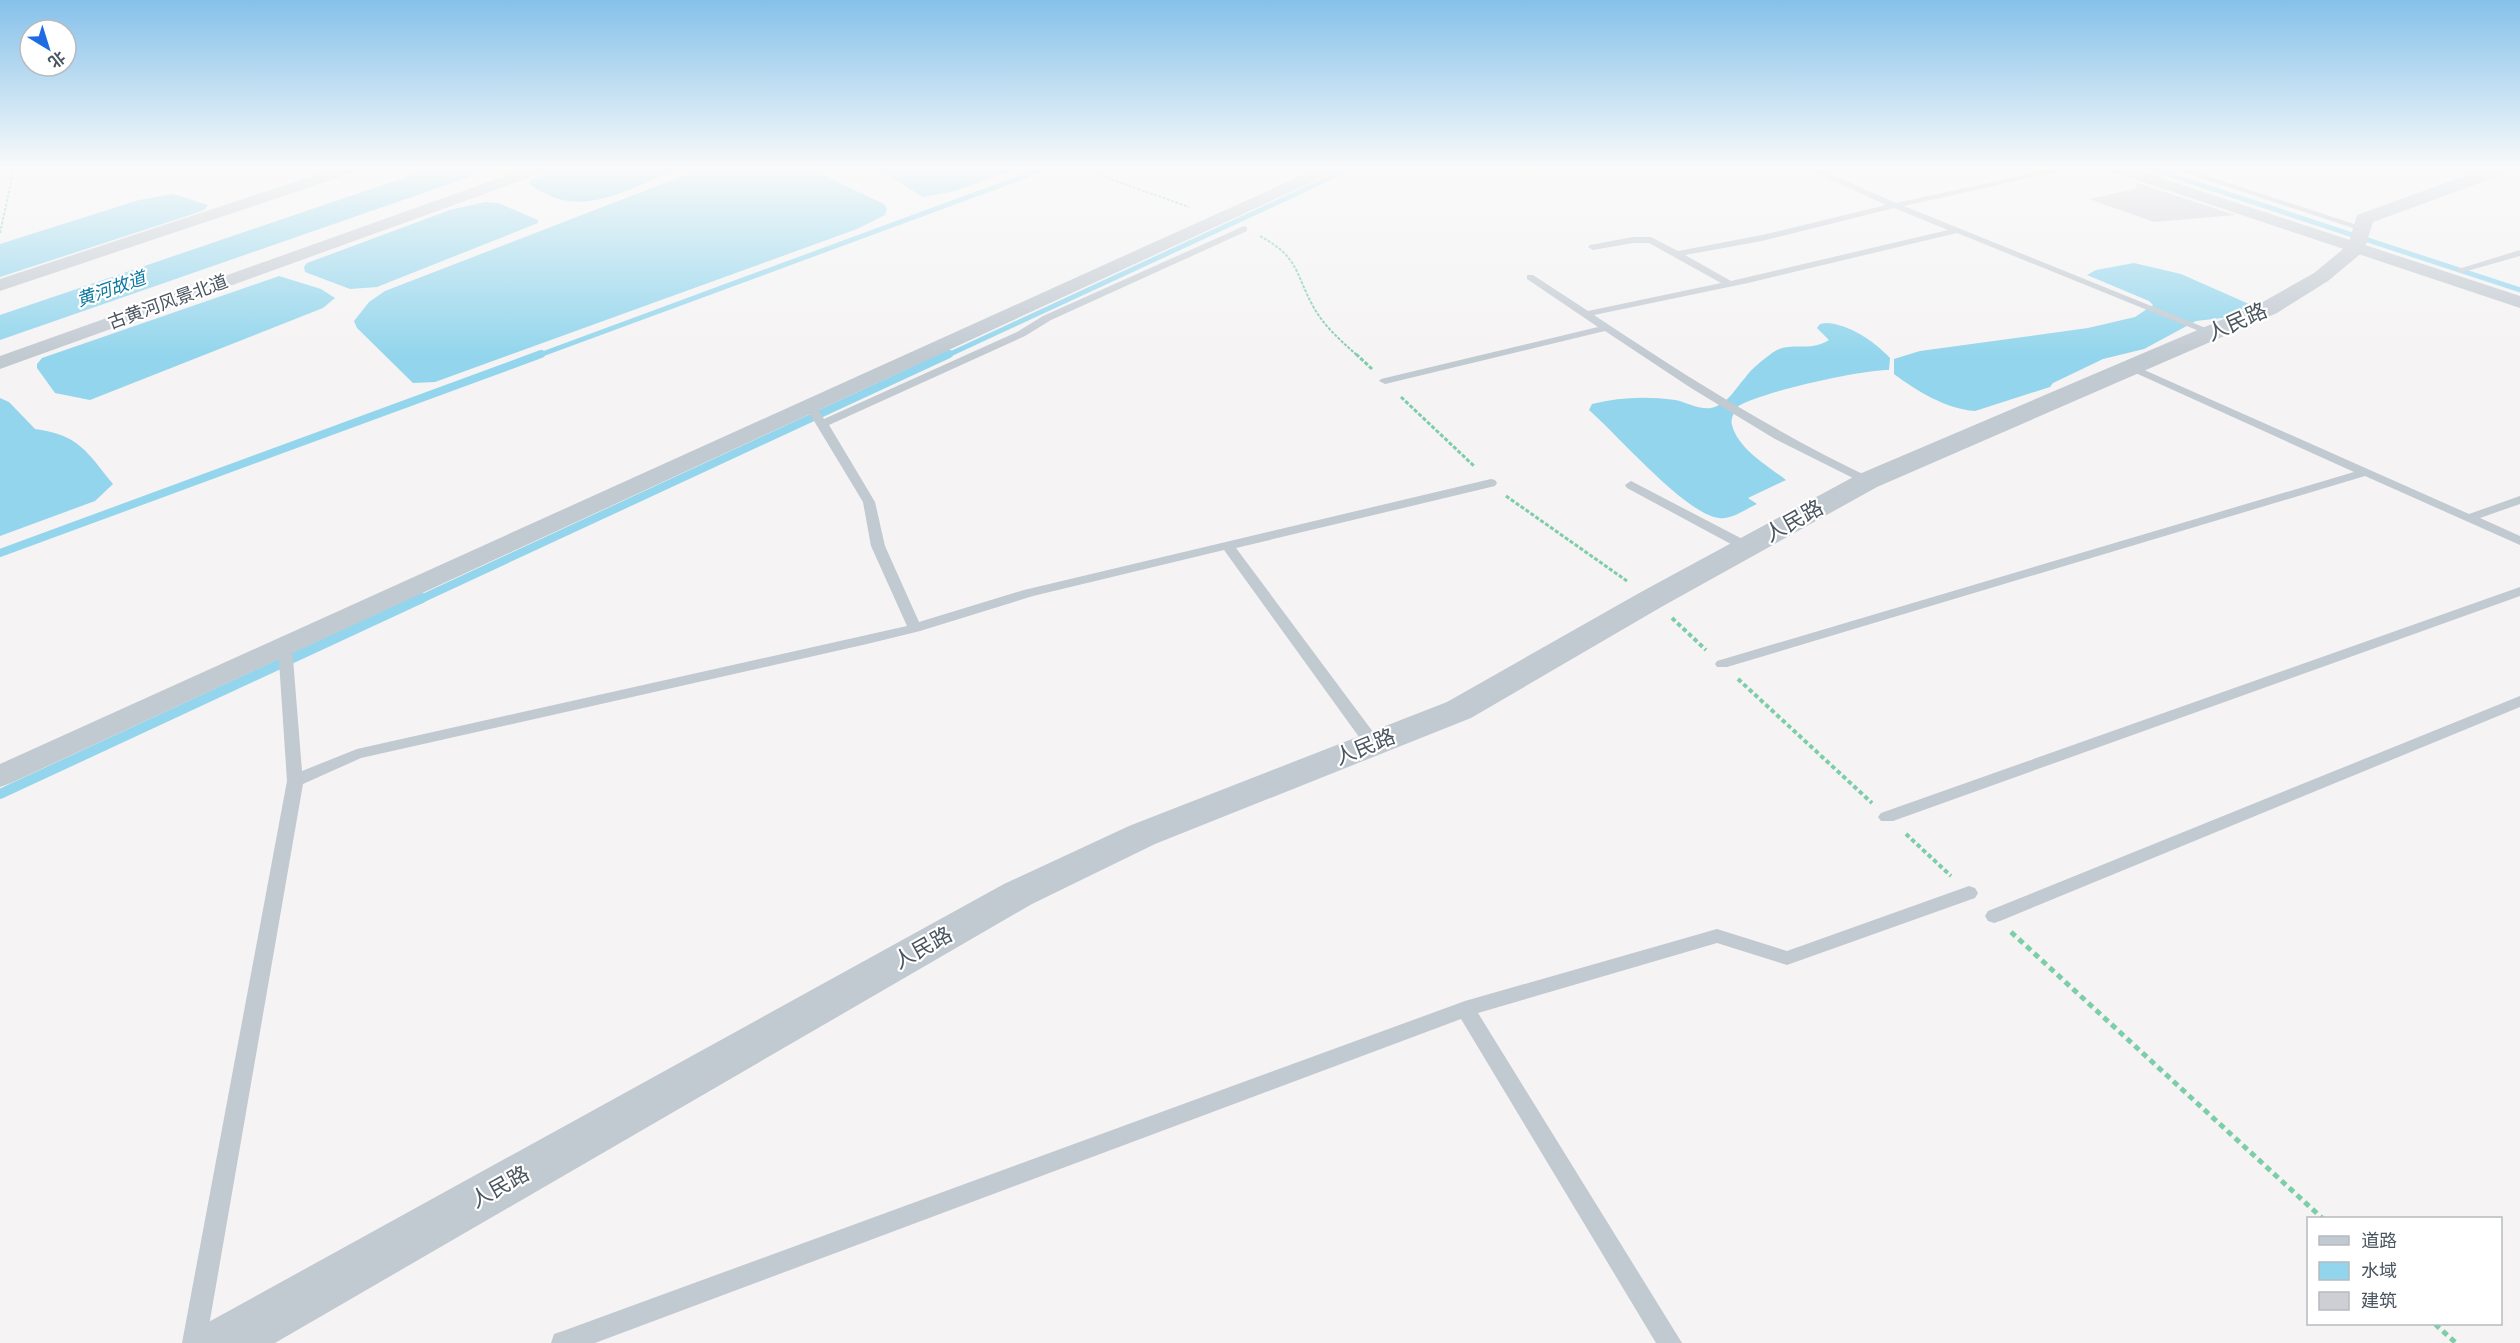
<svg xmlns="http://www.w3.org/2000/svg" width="2520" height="1343" font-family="'Nunito Sans','Noto Sans SC',sans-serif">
<rect width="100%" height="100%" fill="#f5f3f3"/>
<g fill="#92d5ec">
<path d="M559,169H677C638,185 590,215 548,195C542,191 533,189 529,183L532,179Z"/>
<polygon points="701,169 815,169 823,175 884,204 887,208 885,215 857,229 435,382 413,383 357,328 354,321 369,302 385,291"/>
<polygon points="877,169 1015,169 955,191 923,197"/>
<polygon points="173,194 208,205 204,210 190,215 0,277 0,244 139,200"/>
<polygon points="485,202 498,203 538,220 538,223 377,287 350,289 305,272 304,267 307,263 450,210"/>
<path d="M2134,263L2181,274L2249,304L2231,317L2196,321L2144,349L2103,359L2053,383L2050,387L1975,411C1946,409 1917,391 1894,374V359L1920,351L2088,328L2135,317L2153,305L2149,301L2087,275L2096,270Z"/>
<polygon points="279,276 321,289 335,298 323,308 90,400 55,393 37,368 37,364 42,358"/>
<path d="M1826,323C1849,324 1874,341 1890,358L1889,370C1860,370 1760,392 1737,407C1734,413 1730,419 1732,425C1738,449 1768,466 1786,480L1748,498L1757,504C1746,509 1731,520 1719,518C1685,514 1617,434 1589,410L1592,404C1620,397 1646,396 1675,400C1686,402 1699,410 1711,408C1728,404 1734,390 1745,378C1752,368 1763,360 1772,353C1790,340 1808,353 1829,340L1817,328L1820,324Z"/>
<path d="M0,398L9,402L35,429C79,435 86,451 113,484L95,501L0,536Z"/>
</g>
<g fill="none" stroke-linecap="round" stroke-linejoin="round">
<g stroke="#92d5ec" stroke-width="5">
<polyline points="2152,169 2520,290"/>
<polyline points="537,356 1044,169"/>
<polyline points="946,356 1349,169"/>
</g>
<g stroke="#92d5ec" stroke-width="8">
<polyline points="0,553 541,354"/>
<polyline points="419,600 949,354"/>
</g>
<polyline stroke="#92d5ec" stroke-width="10" points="0,794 422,598"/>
<polygon fill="#92d5ec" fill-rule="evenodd" points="430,169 476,169 472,176 0,340 0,315"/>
</g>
<polygon fill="#cdcfd5" points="2137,183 2235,215 2154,222 2089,199 2135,189"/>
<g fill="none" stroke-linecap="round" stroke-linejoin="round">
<g stroke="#7ccea9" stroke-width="2" stroke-dasharray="3 1.5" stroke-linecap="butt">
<polyline points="1082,169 1189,207"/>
<polyline points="0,233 14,169"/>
<path d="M1260,236C1300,258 1294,272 1314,308C1325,327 1341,341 1358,356"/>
</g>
<g stroke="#7ccea9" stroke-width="3" stroke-dasharray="4 2" stroke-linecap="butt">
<polyline points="1356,354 1372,369"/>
<polyline points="1401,397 1474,466"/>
<polyline points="1506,496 1627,581"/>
</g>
<g stroke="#7ccea9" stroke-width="4" stroke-dasharray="4.5 3" stroke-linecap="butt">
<polyline points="1672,618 1706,650"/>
<polyline points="1738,679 1872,803"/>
<polyline points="1906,834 1951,876"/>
</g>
<g stroke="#7ccea9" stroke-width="5" stroke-dasharray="6 4.5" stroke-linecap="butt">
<polyline points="2011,932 2322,1218"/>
<polyline points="2435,1324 2456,1343"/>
</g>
<g fill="#c1c9d1" fill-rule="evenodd">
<path d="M1808,169H1819L1896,203L2053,169H2070L1904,206L2218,333L2209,335L1957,233L1748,283L1594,315C1684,375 1774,432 1871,478L1873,481L1867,485L1775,439L1691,388L1605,331L1385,384L1379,381L1381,379L1598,327L1527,279V275H1533L1588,311L1721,283L1649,243H1633L1593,250L1588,247L1590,245L1633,237H1651L1678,251L1762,235L1886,205ZM1894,208L1948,230L1731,281L1685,255L1762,241Z"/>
<polygon points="2173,169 2186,169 2366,228 2359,230"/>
<polygon points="2449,169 2462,169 2484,177 2480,179"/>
<polygon points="1244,226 1247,227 1247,231 1051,320 1025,336 829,425 875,502 885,546 919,622 1024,590 1491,479 1495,480 1497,483 1495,486 1236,548 1379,740 1381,744 1379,748 1367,748 1224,550 1033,596 920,631 867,644 361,758 303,784 206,1343 182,1343 287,781 278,646 280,643 290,643 292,646 302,771 357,749 907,626 871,546 863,502 805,406 807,404 815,404 824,419 1017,332 1043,316"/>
<polygon points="2520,250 2520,256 2460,273 2455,270"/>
<polygon points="2133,365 2469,514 2520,496 2520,504 2480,518 2520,536 2520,545 2365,476 1727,667 1717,667 1715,664 1717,661 2354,472 2129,370 2128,368"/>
<polygon points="1631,481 1752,544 1754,547 1752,550 1742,550 1627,488 1625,485"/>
<polygon points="2520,587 2520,596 1893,821 1881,821 1878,817 1881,813"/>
<polygon points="2520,696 2520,707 2000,921 1994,923 1988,921 1985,916 1988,911"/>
<polygon points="1969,886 1975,888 1978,893 1975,898 1787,965 1717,943 1478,1013 1682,1343 1656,1343 1461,1019 595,1343 551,1343 554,1334 563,1331 1465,1001 1717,929 1787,951"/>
</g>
<g fill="#c1c9d1" fill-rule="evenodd">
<polygon points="334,169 358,169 355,172 0,291 0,279"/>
<polygon points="525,169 548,169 545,172 0,369 0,356"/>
<polygon points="1316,169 1337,169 1334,172 11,783 0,787 0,764"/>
<polygon points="2110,169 2134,169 2520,296 2520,308 2113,172"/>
</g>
<polygon fill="#c1c9d1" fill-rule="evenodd" points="2484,169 2510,169 2507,173 2373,222 2364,251 2328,281 2277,313 1877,487 1663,606 1471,718 1155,844 1032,904 275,1343 197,1343 205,1324 1004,884 1129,826 1447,702 1641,592 1857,475 2261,303 2314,273 2348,245 2357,215"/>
</g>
<linearGradient id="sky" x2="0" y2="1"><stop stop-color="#85c1ea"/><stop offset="0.47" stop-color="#fafafa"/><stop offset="1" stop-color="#fafafa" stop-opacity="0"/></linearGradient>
<rect width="2520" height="357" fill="url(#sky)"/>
<g text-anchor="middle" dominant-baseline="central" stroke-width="4.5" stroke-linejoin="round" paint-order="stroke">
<g font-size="18" font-style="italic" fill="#0e7aa0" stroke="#fff">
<text transform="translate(111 289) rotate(-19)">黄河故道</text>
</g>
<g font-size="18" fill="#4a5560" stroke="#fff">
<text transform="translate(168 302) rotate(-20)">古黄河风景北道</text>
</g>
<g font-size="21" fill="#4a5560" stroke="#fff">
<text transform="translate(2237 322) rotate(-24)">人民路</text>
<text transform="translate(1794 521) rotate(-29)">人民路</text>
<text transform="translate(1365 747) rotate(-22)">人民路</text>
<text transform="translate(923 948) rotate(-29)">人民路</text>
<text transform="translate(500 1187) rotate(-29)">人民路</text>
</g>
</g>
<rect x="2307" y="1217" width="195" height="108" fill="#ffffff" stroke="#b7bbbf" stroke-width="1.5"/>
<rect x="2319" y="1236" width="30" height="9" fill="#c1c9d1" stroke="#b7bbbf" stroke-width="1.5"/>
<text x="2361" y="1247" font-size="18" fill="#4a5560">道路</text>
<rect x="2319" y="1262" width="30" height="18" fill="#92d5ec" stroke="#b7bbbf" stroke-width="1.5"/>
<text x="2361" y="1277" font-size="18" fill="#4a5560">水域</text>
<rect x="2319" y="1292" width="30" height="18" fill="#cdcfd5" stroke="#b7bbbf" stroke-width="1.5"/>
<text x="2361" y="1307" font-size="18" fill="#4a5560">建筑</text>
<g transform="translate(48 48) rotate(142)"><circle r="28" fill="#ffffff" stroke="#b7bbbf" stroke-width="1.5"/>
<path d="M0-4.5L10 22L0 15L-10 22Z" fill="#1e6be4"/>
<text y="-9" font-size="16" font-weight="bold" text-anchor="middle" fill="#4a5560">北</text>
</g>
</svg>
